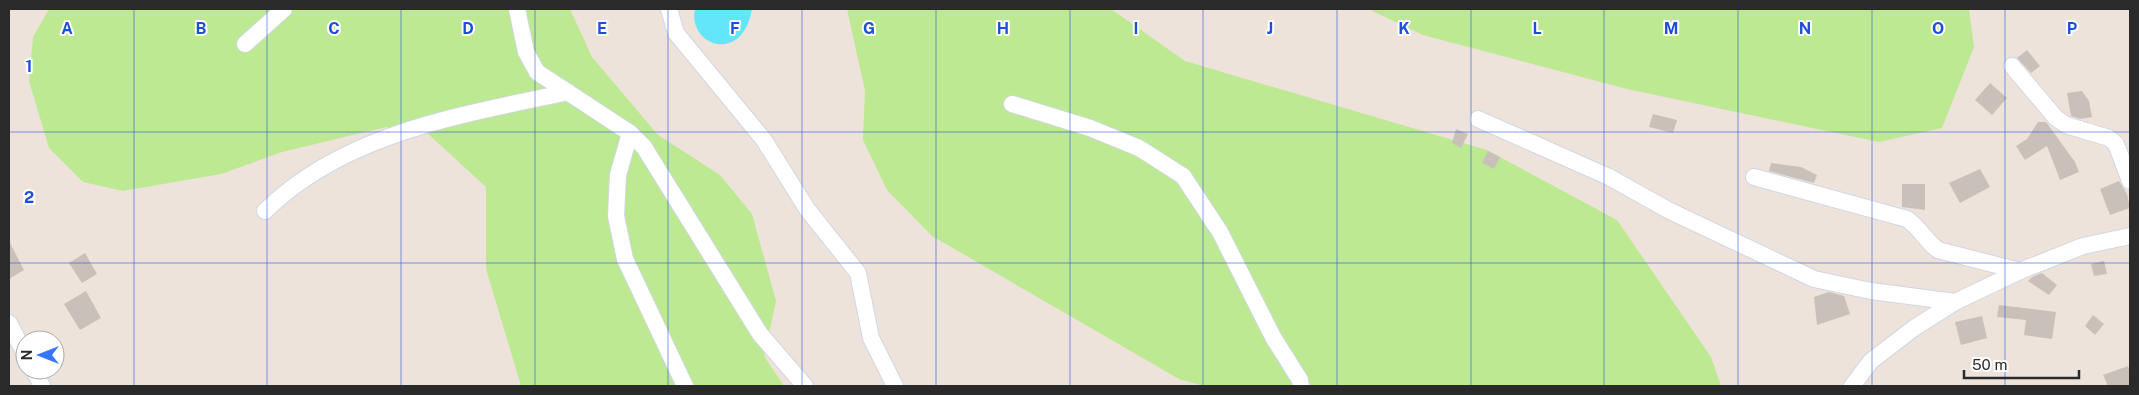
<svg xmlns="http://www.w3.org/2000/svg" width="2139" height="395" font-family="'Public Sans',sans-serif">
<rect width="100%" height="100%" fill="#eee3db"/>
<g fill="#bce992">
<polygon points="49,9 570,9 592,57 658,135 720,175 752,214 776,301 764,356 784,386 521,386 486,269 486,187 425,131 386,127 282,152 221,174 123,191 83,182 49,148 29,81 33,37"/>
<polygon points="847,9 1111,9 1185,61 1487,150 1617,220 1711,357 1721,386 1204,386 1179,379 932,236 887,190 863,140 865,91"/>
<polygon points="1368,9 1969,9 1974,47 1942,128 1879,142 1627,89 1423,35"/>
</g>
<path fill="#64e6f9" d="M695,9H752C742,66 687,45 695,9Z"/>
<g fill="#c9c0ba">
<polygon points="2027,50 2040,66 2031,73 2017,58"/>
<polygon points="1990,83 2007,98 1992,115 1975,100"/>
<polygon points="2082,91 2089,101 2092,117 2080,119 2071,116 2067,93"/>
<polygon points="1653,114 1677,120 1673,133 1649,127"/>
<polygon points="2038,122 2046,122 2075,162 2079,172 2060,180 2047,146 2025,160 2016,146 2027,139"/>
<polygon points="1456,129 1468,134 1461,148 1452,143"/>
<polygon points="1488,151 1500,157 1494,169 1482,163"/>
<polygon points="1771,163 1801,167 1817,175 1814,183 1769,171"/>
<polygon points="1980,169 1990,187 1960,203 1949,183"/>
<polygon points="2119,181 2127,194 2130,208 2110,215 2100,189"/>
<polygon points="1902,184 1925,184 1925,210 1902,207"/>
<polygon points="9,241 24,270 9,279"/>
<polygon points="85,253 97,274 82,283 69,263"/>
<polygon points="2104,261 2107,274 2094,276 2091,264"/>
<polygon points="2042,273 2057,285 2049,295 2028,281 2032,277"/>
<polygon points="86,291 101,318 80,330 64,304"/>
<polygon points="1829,292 1844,296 1850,314 1817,325 1814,297"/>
<polygon points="1999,305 2056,312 2052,339 2024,335 2026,320 1997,317"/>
<polygon points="2093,315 2104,324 2095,335 2085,326"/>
<polygon points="1982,316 1987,338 1961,345 1955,322"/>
<polygon points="2128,366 2130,372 2130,386 2108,386 2103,375"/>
</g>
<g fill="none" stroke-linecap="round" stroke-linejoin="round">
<g stroke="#d0d7e4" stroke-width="18">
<g id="minor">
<polyline points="517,9 526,52 537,72 630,133 644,147 760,334 805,386"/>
<polyline points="669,9 676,33 764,140 807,209 858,273 871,338 895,386"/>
<polyline points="245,44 284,9"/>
<polyline points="2012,66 2056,118 2066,125 2109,138 2116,144 2130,181"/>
<polyline points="1012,104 1090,128 1139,148 1183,176 1220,232 1273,337 1300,380 1301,386"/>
<polyline points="1478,119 1609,177 1670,211 1814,279 1871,291 1955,302"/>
<polyline points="630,133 618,175 616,216 625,259 685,386"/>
<path d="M1754,177L1907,219C1921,229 1925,240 1938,250L2020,271"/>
<path d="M265,211C345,132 463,115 568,92"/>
<polyline points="9,323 25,354"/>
<polyline points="34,370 42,386"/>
<polyline points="1852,386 1871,361 1914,328 1955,302 2020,271 2083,246 2130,236"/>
</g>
</g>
<use href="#minor" stroke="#fff" stroke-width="16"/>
</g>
<path fill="none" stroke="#1d4ed8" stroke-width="1" stroke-opacity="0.55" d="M134,9V386M267,9V386M401,9V386M535,9V386M668,9V386M802,9V386M936,9V386M1070,9V386M1203,9V386M1337,9V386M1471,9V386M1604,9V386M1738,9V386M1872,9V386M2005,9V386M9,132H2130M9,263H2130"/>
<g font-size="16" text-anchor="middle" font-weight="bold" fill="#1d4ed8" stroke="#fff" stroke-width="4" stroke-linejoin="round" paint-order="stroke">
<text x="67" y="34">A</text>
<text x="201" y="34">B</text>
<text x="334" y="34">C</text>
<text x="468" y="34">D</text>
<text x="602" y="34">E</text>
<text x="735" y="34">F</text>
<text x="869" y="34">G</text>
<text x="1003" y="34">H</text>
<text x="1136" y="34">I</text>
<text x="1270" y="34">J</text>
<text x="1404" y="34">K</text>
<text x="1537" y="34">L</text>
<text x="1671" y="34">M</text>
<text x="1805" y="34">N</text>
<text x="1938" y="34">O</text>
<text x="2072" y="34">P</text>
<text x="29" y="72">1</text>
<text x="29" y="203">2</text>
</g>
<rect width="2139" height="395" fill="none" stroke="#2a2a2a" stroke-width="20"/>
<g transform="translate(40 355) rotate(270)"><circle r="24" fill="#ffffff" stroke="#aaaaaa"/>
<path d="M0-4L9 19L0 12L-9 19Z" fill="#3677ff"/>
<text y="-8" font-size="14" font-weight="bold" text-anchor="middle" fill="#2a2a2a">N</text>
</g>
<path d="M1964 370v8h115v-8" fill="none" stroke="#2a2a2a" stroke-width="2.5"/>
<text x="1972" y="370" font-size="15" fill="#2a2a2a" stroke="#ffffff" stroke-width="4" paint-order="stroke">50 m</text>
</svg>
